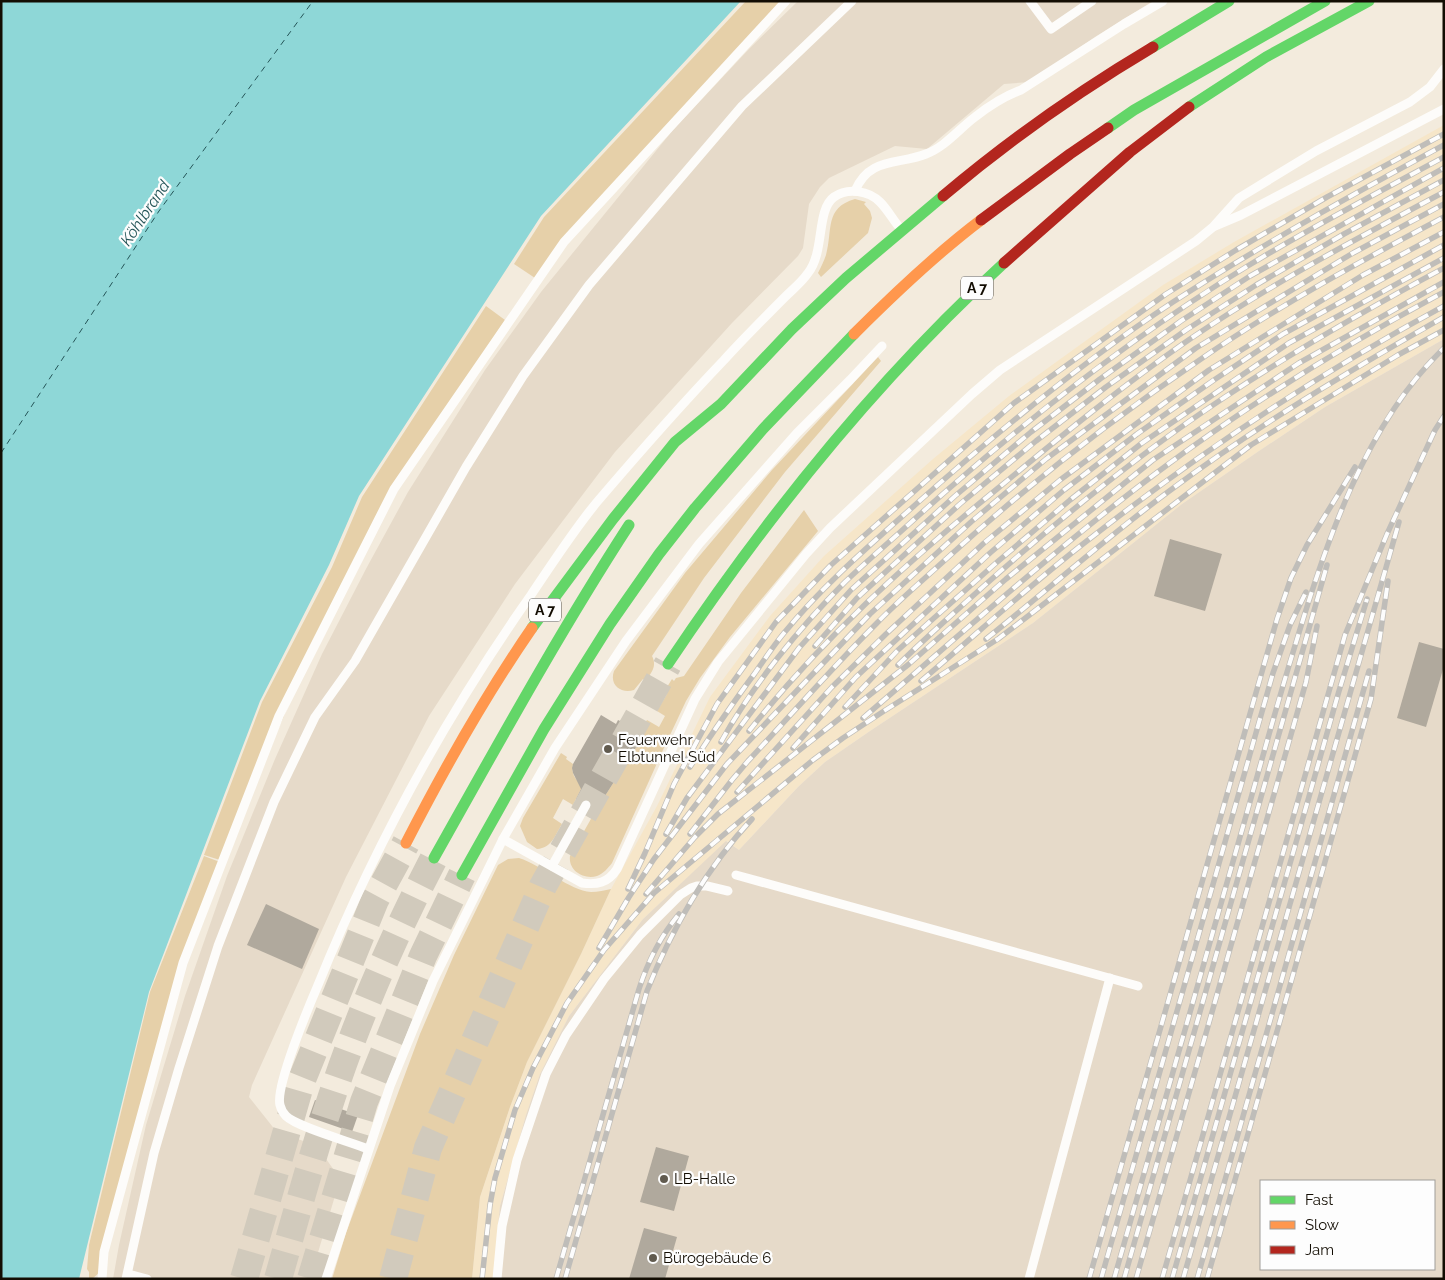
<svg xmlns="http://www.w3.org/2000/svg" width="1445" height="1280" font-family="Raleway,sans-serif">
<rect width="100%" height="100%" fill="#f3ebdd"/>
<polygon fill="#f6e6c9" points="1444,125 1444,339 1325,407 1256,453 1182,504 1033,623 870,731 825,762 798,787 739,850 727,841 643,919 569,1016 540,1074 526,1115 500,1206 493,1279 472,1279 480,1197 510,1107 527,1062 581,954 611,889 657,806 710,697 770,616 824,556 933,459 1009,396 1163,285 1234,242"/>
<g fill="#e6dac9" fill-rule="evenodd">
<polygon points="798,1 1153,1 1095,37 1029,82 1004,84 927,149 895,146 829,178 820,187 809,204 803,248 798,256 732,323 615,452 515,584 429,716 346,877 252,1085 249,1097 276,1131 317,1146 336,1173 338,1186 310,1279 113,1279 119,1245 146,1125 185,996 227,876 275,759 322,654 367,567 408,492 485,370 541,292 673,130 749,49"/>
<path d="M1444,339V1279H493L500,1206L526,1115L540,1074L569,1016L643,919L726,841L739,850L798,787L825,762L870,731L1033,623L1182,504L1256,453L1325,407ZM1261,1181H1434V1269H1261Z"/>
</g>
<g fill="#e6d0a9">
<polygon points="746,1 782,1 535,278 514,264 544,217"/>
<path d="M855,199L866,202L864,204L870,211L872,218L868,233L821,277L818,273C821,267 824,261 826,255C833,230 824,208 855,199Z"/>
<polygon points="486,306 505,320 426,439 340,590 220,860 204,855 262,702 332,567 362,497"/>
<path d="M878,357L881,361L785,472L704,578L652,656C657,666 652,672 646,680L643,679L634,690C621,694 609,685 614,671L685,573L772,470Z"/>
<path d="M804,510L818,531L730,637L700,678L686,701L663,750L612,863C608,868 603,874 597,876C583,880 568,870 570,856L596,810L644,735L639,732L647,720L659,727L665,716L657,711L667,694L664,692L672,679L674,681L676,678L684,676L741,593Z"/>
<path d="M561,753L567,757L566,759L573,764C571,774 575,780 583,785L573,805L563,799L553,818L562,824C555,835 552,848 537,849L527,842L520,826L523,818Z"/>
<polygon points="204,856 220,862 182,961 100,1272 92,1279 89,1279 89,1272 87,1269 89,1245 150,992"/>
<path d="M519,858C542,865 570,891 591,892C598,892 605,890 611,889L581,954L527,1062L510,1107L480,1197L472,1279H332L346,1233L420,1034L454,955L498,865L508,859Z"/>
</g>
<polygon fill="#8ed7d7" points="1,1 741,1 541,216 359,496 329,565 260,701 149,992 79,1279 1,1279"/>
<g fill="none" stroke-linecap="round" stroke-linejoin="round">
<polyline stroke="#255558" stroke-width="1" stroke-dasharray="6 5" stroke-linecap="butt" points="1,453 159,211 313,1"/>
</g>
<g fill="#b0a99d">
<polygon points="1170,539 1222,554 1205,611 1154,596"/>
<polygon points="1419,642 1444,649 1444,666 1426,727 1397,718"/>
<polygon points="601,715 616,724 618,720 620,721 627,715 631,715 639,720 642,726 639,732 644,735 596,810 591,808 592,802 589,799 583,799 581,802 576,799 581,789 573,773 572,768 573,764"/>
<polygon points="266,904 319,929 302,969 247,945"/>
<polygon points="315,1100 358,1115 352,1132 309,1117"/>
<polygon points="656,1147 689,1156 674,1211 640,1202"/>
<polygon points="644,1228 677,1237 665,1279 629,1279"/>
</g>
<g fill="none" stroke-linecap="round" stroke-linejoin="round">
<g stroke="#d1cabc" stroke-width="28" stroke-dasharray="28 14" stroke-linecap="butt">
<polyline points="244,1279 301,1082 375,900 406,843"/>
<path d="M278,1279C296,1216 313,1152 334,1090C361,1010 395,933 434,858"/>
<polyline points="311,1279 364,1102 423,956 462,875"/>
<polyline points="393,1279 428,1148 543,886 668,664"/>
</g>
<g stroke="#fdfcfa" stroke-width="9">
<polyline points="1030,1 1051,29 1092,1"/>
<path d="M855,191C869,157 898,165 926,154C945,147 959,129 975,117C989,106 1005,96 1021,90L1124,24L1163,1"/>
<polyline points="1215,226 1241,215 1444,109"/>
<path d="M503,839L582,883C597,885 608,883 617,869L695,699L718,662L806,554L830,528L972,394L1000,370L1196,241L1213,227L1239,198L1316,151L1410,102L1430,87L1444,69"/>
<polyline points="552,866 586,805"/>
<polyline points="736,875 1138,986"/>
<path d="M368,1149C351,1142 297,1127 286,1116C283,1113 281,1109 280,1105C275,1087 309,1006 318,985C374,847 445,717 531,595C552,564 573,531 597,502C638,454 680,406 724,360C744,338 765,317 786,296C793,289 802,282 808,273C825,252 816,210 834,197C848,187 869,191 880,202C888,210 893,220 900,228"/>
<polyline points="128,1274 147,1279"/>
<polyline points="102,1279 104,1252 183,963 279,716 394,489 564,242 786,1"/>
<polyline points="126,1279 154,1153 179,1068 218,946 274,802 315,717 355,661 466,467 523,376 589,285 742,106 852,1"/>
<polyline points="326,1279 390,1086 433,981 503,839 555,748 626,641 699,544 797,433 850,380 882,346"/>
<polyline points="497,1279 502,1226 517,1160 546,1074 566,1035 604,979 640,935 680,895 691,888 697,886 707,886 728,891"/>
<polyline points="1029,1279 1110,978"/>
</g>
<g stroke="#63d668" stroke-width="11">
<polyline points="1153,47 1229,1"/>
<polyline points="1189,107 1266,57 1369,1"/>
<polyline points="1108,128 1134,110 1325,1"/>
<polyline points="532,628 613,519 675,442 721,404 792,329 846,278 943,196"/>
<path d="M668,664C765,519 875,381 1004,263"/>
<path d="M434,858C497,746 559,633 629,525"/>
<polyline points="462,875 544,729 610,624 659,554 695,508 763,429 854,334"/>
</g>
<g stroke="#ff974d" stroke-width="11">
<path d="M854,334C894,294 936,254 981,220"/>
<path d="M406,843C444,769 485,696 532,628"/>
</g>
<g stroke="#b3261e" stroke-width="11">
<path d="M943,196C1008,141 1079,91 1153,47"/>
<polyline points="981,220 1070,154 1108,128"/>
<polyline points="1004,263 1130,152 1189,107"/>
</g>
<g stroke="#bfbdb9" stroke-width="5.5">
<g id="rail">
<path d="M986,639C1049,589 1108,536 1172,489C1258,425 1351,370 1444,317"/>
<polyline points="815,646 857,598 960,504 1036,441 1106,387 1186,330 1256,285 1344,234 1444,180"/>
<path d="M898,665C920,643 944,622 967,601C1048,528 1134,457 1225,397C1296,350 1369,308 1444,268"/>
<path d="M921,681C978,633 1033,582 1092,537C1203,450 1320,373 1444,306"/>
<polyline points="845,707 898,650 996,563 1070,500 1142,443 1289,343 1444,258"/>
<path d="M863,718C960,635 1056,548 1159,471C1249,404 1345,345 1444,292"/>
<path d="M749,731C821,640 907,562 997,489C1060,437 1123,385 1190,339C1271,284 1358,238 1444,192"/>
<path d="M721,742C752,686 799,628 845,582C866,562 887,544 908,525C1013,430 1125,341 1246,267C1310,228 1377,193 1444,157"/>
<polyline points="793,748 856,677 990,553 1064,490 1137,434 1214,380 1283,334 1444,245"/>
<path d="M690,767C711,735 732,704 755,673C764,660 774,645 784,633C823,585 870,545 915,505C997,432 1082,362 1173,302C1261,245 1352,195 1444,145"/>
<polyline points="737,792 832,687 886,634 984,543 1060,480 1209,370 1363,275 1444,232"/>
<polyline points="666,834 687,798 799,648 851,590 955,496 1031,432 1100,379 1181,321 1250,276 1444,168"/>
<path d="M690,834L732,780L748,761C791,715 832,668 876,624C898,601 922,581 945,560C1025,487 1111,420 1201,359C1278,306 1361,261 1444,217"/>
<polyline points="628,889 645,853 674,784 717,704 776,622 831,565 1014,403 1166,294 1236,250 1327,197 1444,134"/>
<polyline points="646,894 695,837 718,814 909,664 1006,579 1153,460 1299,363 1444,282"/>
<polyline points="599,948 629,897 654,859 727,764 870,614 971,522 1046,459 1196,348 1353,253 1444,204"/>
<polyline points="482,1279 490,1205 495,1178 515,1110 533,1068 567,1003 604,950 654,893 813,760 843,738 884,711 998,639 1251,445 1398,355 1444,330"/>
<path d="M556,1279L639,989C648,961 660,937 679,914"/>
<path d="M565,1279L647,991C671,930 708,866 752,819"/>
<polyline points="1089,1279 1277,619 1291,578 1307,545 1355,467"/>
<polyline points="1101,1279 1273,673 1290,625 1306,592"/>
<path d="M1114,1279C1156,1131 1198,984 1240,837C1258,774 1275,711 1294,649C1325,546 1364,425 1444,348"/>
<polyline points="1124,1279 1327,565"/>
<polyline points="1136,1279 1306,682 1317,626"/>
<polyline points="1162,1279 1345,635 1387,534 1435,430 1444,416"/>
<polyline points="1172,1279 1339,691 1367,599"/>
<polyline points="1183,1279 1399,522"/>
<polyline points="1197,1279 1369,671"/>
<polyline points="1207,1279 1371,699 1388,581"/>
</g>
</g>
<use href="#rail" stroke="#fdfdfd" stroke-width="4" stroke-dasharray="11" stroke-linecap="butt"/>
</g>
<g fill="#615b4f" stroke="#fdfdfd" stroke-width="2">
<circle cx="608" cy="749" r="5"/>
<circle cx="664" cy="1179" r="5"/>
<circle cx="653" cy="1258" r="5"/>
</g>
<g text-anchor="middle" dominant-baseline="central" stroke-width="4.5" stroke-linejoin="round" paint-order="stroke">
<g fill="#fdfdfd" stroke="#59554e" stroke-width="1">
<rect x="961" y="276.5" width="32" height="23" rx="4"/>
<rect x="529" y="598.5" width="32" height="23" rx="4"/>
</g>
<g font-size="14" font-weight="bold" fill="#130d03">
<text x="977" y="288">A 7</text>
<text x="545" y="610">A 7</text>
</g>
<g font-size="15" fill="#130d03" stroke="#fdfdfd" text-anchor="start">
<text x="618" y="740">Feuerwehr<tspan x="618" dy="17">Elbtunnel Süd</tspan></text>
<text x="674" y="1179">LB-Halle</text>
<text x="663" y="1258">Bürogebäude 6</text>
</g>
<g font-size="16" font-style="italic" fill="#255558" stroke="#fdfdfd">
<text transform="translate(145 213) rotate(-56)">Köhlbrand</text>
</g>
</g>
<rect width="1445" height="1280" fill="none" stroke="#130d03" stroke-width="5"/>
<rect x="1260" y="1180" width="175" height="90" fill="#fdfdfd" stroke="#9f9d99"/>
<rect x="1270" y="1196" width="25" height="8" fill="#63d668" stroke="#9f9d99"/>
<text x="1305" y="1205" font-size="15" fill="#130d03">Fast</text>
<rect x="1270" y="1221" width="25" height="8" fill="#ff974d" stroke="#9f9d99"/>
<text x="1305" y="1230" font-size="15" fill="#130d03">Slow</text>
<rect x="1270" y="1246" width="25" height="8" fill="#b3261e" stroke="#9f9d99"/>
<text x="1305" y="1255" font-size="15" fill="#130d03">Jam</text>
</svg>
